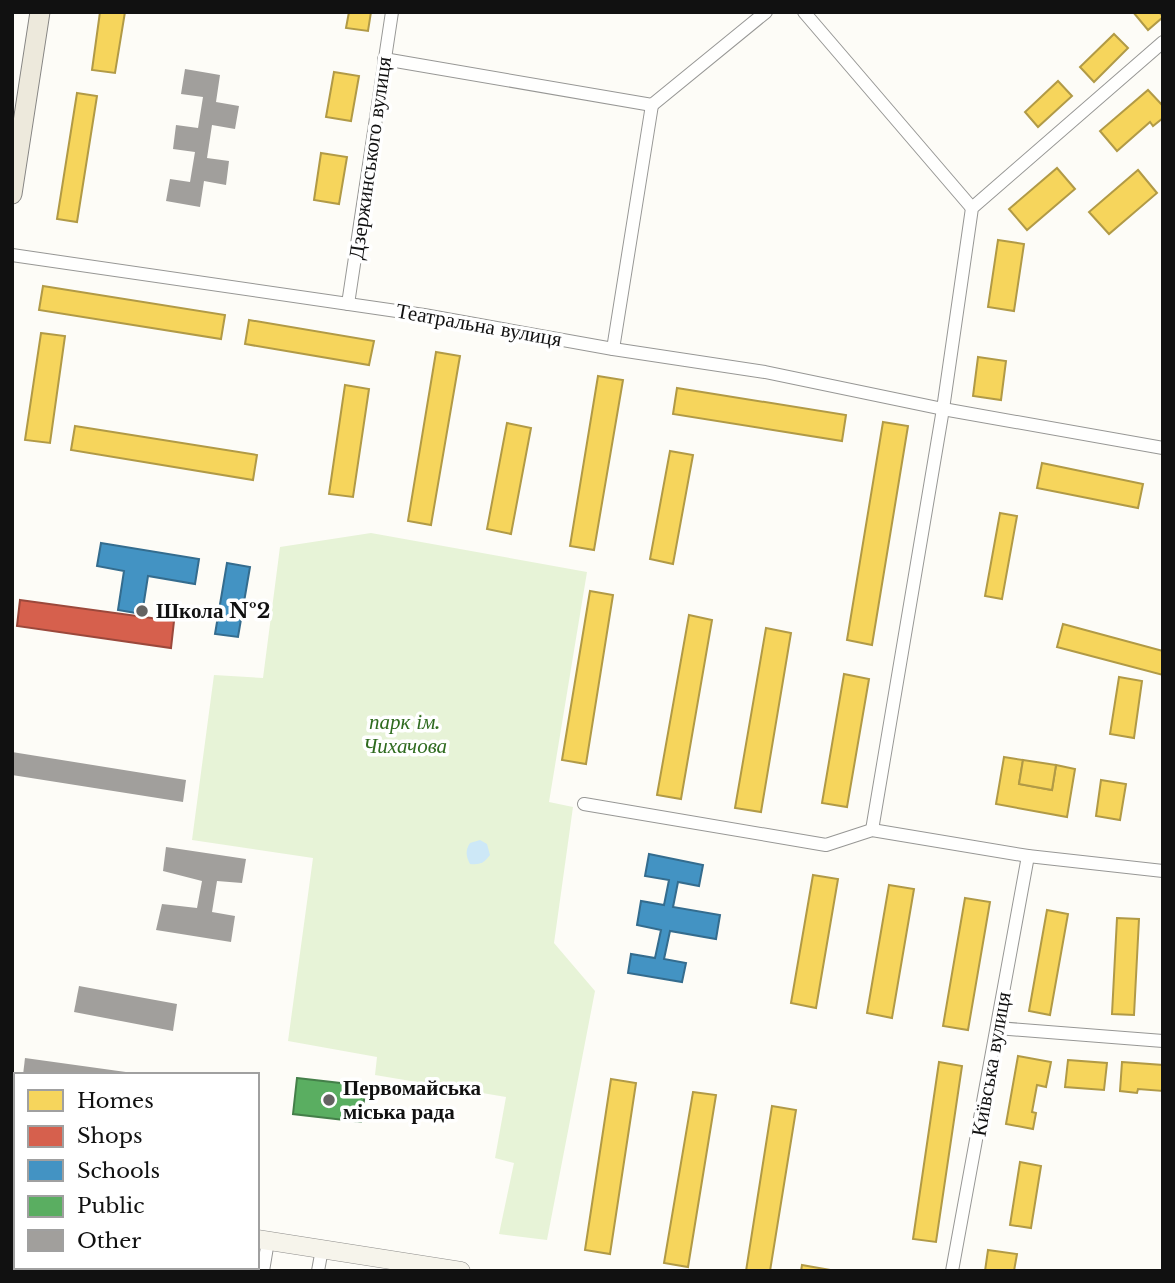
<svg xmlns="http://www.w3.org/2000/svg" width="1175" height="1283" font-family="'Libre Baskerville',serif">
<rect width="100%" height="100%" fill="#fdfcf7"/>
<polygon fill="#e7f3d7" points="371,533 587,572 549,802 573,807 554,943 595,991 547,1240 499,1234 514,1163 495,1158 506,1097 375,1075 377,1057 288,1041 313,858 192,840 214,675 263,678 280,547"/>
<path fill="#cde8f7" d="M480,840L487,844L490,855C484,863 480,865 470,864C466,856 465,851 470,843Z"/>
<g fill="#f6d55c" stroke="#b19a46" stroke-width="2">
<polygon points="100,12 125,12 115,73 92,70"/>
<polygon points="349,12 371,12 368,31 346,28"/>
<polygon points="1133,12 1159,12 1163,17 1148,30"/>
<polygon points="1114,34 1128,48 1094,82 1080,67"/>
<polygon points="334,72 359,76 351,121 326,117"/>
<polygon points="1058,81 1072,96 1038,127 1025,112"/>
<polygon points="1148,90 1163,106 1163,118 1153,126 1150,122 1117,151 1100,131"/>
<polygon points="77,93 97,96 77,222 57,219"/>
<polygon points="321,153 347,157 339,204 314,200"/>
<polygon points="1057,168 1075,189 1027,230 1009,209"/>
<polygon points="1138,170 1157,193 1109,234 1089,212"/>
<polygon points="998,240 1024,244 1014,311 988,307"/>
<polygon points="43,286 225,315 221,339 39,310"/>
<polygon points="249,320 374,341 369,365 245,344"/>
<polygon points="41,333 65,336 50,443 25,440"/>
<polygon points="436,352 460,356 431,525 408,521"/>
<polygon points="978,357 1006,361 1001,400 973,396"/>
<polygon points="598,376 623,380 594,550 570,546"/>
<polygon points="345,385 369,389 353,497 329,494"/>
<polygon points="677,388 846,415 842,441 673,414"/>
<polygon points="883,422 908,426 872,645 847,640"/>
<polygon points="507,423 531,428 511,534 487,529"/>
<polygon points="75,426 257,455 253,480 71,450"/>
<polygon points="670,451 693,455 673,564 650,559"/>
<polygon points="1042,463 1143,484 1138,508 1037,488"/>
<polygon points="1000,513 1017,516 1002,599 985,596"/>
<polygon points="590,591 613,595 586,764 562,760"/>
<polygon points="689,615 712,620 681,799 657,795"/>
<polygon points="1063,624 1163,651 1163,675 1057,647"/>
<polygon points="766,628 791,633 761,812 735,808"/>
<polygon points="844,674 869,679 847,807 822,803"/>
<polygon points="1119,677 1142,681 1134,738 1110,734"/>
<polygon points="1004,757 1023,760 1019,784 1052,790 1056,765 1075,769 1067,817 996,804"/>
<polygon points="1023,760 1056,765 1052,790 1019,784"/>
<polygon points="1101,780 1126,784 1120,820 1096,816"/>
<polygon points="813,875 838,879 816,1008 791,1003"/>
<polygon points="889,885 914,889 892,1018 867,1013"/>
<polygon points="965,898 990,902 968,1030 943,1026"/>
<polygon points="1047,910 1068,914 1050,1015 1029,1011"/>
<polygon points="1117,918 1139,919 1134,1015 1112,1014"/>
<polygon points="1018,1056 1051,1062 1046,1087 1037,1085 1032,1112 1036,1113 1033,1129 1006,1124"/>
<polygon points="1068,1060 1107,1063 1104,1090 1065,1087"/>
<polygon points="939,1062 962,1066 936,1242 913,1239"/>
<polygon points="1122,1062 1163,1065 1163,1091 1138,1089 1137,1093 1120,1091"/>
<polygon points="611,1079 636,1083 610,1254 585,1250"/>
<polygon points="693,1092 716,1095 688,1267 664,1263"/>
<polygon points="772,1106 796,1110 770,1271 746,1271"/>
<polygon points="1020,1162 1041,1166 1031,1228 1010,1225"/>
<polygon points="988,1250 1017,1254 1014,1271 985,1271"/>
<polygon points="802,1265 836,1271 801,1271"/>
</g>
<polygon fill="#d6604d" stroke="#9b483b" stroke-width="2" points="20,600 174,621 171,648 17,626"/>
<g fill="#4393c3" stroke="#346c8e" stroke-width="2">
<polygon points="101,543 199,559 195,584 148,576 142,614 118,610 124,571 97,566"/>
<polygon points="227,563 250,567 238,637 215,634"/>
<polygon points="649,854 703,865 699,886 678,882 673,907 720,915 716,939 670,931 664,959 686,963 682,982 628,973 631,954 655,958 661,930 637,925 641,901 664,905 669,880 645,876"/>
</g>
<polygon fill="#5aae61" stroke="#447f49" stroke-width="2" points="297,1078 366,1086 361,1122 293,1114"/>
<g fill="#a19f9c">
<polygon points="185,69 220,75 216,102 239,106 235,129 212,125 207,158 229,161 226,185 204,181 200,207 166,201 170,179 190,182 195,152 173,149 176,125 198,128 203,97 181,94"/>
<polygon points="12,752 186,780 183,802 12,775"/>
<polygon points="166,847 246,859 242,883 217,881 212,912 235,916 231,942 156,930 162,904 197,908 202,881 163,871"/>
<polygon points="79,986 177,1004 173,1031 74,1012"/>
<polygon points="25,1058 133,1073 133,1075 23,1075"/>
<rect x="12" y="1127" width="4" height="26"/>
</g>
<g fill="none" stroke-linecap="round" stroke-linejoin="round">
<g stroke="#979795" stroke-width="14">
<g id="street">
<polyline points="804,12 972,208"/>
<polyline points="384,59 652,105 766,12"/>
<polyline points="12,255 424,315 613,349 765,372 943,409 1163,448"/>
<polyline points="348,304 392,12"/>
<polyline points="613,349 652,105"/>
<polyline points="584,804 826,845 872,830 1028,856 1163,871"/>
<polyline points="872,830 943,409 972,208 1163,42"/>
<polyline points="997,1028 1163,1041"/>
<polyline points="263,1271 268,1241"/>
<polyline points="318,1271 322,1249"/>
<polyline points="952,1271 1028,856"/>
</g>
</g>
<g stroke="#8e8d8b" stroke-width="19">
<g id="secondary">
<polyline points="12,1197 16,1198"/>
<polyline points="257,1239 461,1271"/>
</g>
</g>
<g stroke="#858482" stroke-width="21">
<polyline id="primary" points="12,194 40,12"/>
</g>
<use href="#street" stroke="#fffffe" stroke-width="12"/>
<use href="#secondary" stroke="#f6f4eb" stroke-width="18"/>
<use href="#primary" stroke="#ede9dc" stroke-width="19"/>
</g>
<g fill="#646362" stroke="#fff" stroke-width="2.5">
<circle cx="142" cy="611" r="7"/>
<circle cx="329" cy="1100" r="7"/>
</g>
<g text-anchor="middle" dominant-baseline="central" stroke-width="7" stroke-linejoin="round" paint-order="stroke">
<g font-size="21" fill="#111" stroke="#fff">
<text transform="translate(370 158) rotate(-82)">Дзержинського вулиця</text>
<text transform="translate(479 325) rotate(10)">Театральна вулиця</text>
<text transform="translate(991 1064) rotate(-80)">Київська вулиця</text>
</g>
<g font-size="21" font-weight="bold" fill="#111" stroke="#fff" text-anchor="start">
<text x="156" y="611">Школа №2</text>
<text x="343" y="1088">Первомайська<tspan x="343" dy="24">міська рада</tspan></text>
</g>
<g font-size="21" font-style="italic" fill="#2f6b1f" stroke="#fff">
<text x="405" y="722">парк ім.<tspan x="405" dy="24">Чихачова</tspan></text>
</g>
</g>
<rect width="1175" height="1283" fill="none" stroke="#111111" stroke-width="28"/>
<rect x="14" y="1073" width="245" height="196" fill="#ffffff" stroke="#a0a0a0" stroke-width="2"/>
<rect x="28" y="1090" width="35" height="21" fill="#f6d55c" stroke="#a0a0a0" stroke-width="2"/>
<text x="77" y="1108" font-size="21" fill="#111111">Homes</text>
<rect x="28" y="1126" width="35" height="21" fill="#d6604d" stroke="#a0a0a0" stroke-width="2"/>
<text x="77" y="1143" font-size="21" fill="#111111">Shops</text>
<rect x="28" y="1160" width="35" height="21" fill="#4393c3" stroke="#a0a0a0" stroke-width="2"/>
<text x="77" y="1178" font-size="21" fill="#111111">Schools</text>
<rect x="28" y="1196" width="35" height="21" fill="#5aae61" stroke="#a0a0a0" stroke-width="2"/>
<text x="77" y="1213" font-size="21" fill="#111111">Public</text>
<rect x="28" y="1230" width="35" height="21" fill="#a19f9c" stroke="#a0a0a0" stroke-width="2"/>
<text x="77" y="1248" font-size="21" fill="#111111">Other</text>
</svg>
